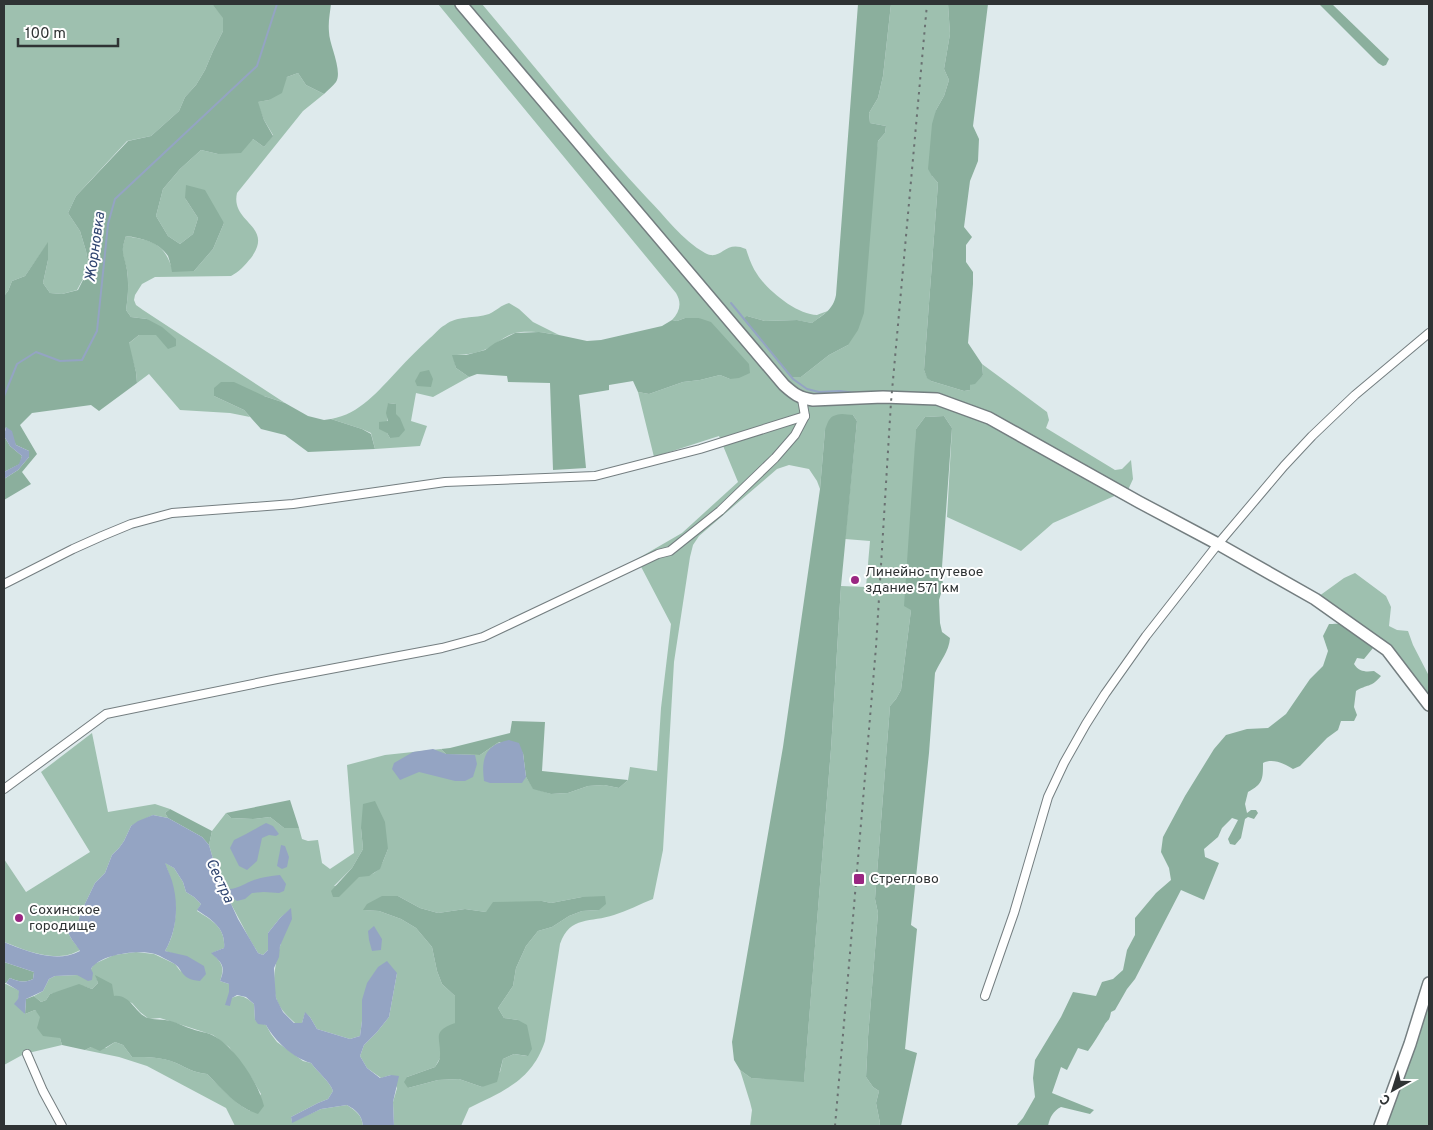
<svg xmlns="http://www.w3.org/2000/svg" width="1433" height="1130" font-family="Overpass,sans-serif">
<rect width="100%" height="100%" fill="#deeaec"/>
<g fill="#9ec0af" fill-rule="evenodd">
<polygon points="4,4 212,4 224,18 223,31 213,51 205,70 196,85 185,97 179,111 151,136 127,141 76,196 68,213 80,231 86,251 89,268 77,290 62,294 50,293 43,283 48,260 48,243 25,276 12,281 8,291 4,296"/>
<path d="M438,4H482C537,69 589,136 647,198C665,216 682,240 705,253C722,262 724,239 746,249C749,258 752,267 757,274C767,290 797,315 817,315C820,314 824,312 828,311L812,323L796,320L765,321L747,316L801,377L829,355L848,345L878,141L885,133L886,126L870,123L869,113L878,98L883,76L891,4H948L950,34L944,69L949,80L944,96L936,110L932,176L938,183L924,370L927,377L931,381L964,391L970,390V385L983,375L982,364L1047,412L1049,420L1046,428L1115,470L1122,469L1131,460L1133,479L1128,490L1053,523L1021,551L947,517L952,428L944,416L925,417L916,429L911,610L901,690L896,699L890,706L875,899L878,913L868,1037L866,1077L873,1087L879,1091L876,1103L880,1123L879,1126H750L752,1110L750,1102L740,1070L751,1078L804,1081L831,749L841,586L866,587L870,541L845,539L857,421L853,415L825,430L820,489L817,481L809,469L789,465L777,469L699,536L693,545L690,557L674,662L663,850L653,899C640,904 627,911 614,915C591,923 570,915 560,944L545,1041C532,1081 503,1091 469,1108L461,1126H394L393,1102L397,1088L391,1075L381,1078L367,1068L360,1056L364,1045L377,1032L389,1017L397,973L362,1021L360,1036L350,1039L317,1029L310,1017L305,1013L302,1023H295C287,1016 279,1008 276,998C269,971 284,935 291,909L280,918L268,933V950L263,955L258,953L249,938L220,883L209,845L212,831L226,813L231,818L253,819L270,817L284,828H299L302,839L308,841L318,840L322,863L330,869L354,853L347,765L385,755L441,749L446,754L480,755L499,742L526,777L533,788L551,794L568,793L588,786L604,785L619,788L628,780L630,767L657,771L661,708L671,624L637,559L682,533L738,482L719,436L654,457L638,392L649,394L683,382L700,380L720,375L730,379L699,318H685L677,321L672,320C680,312 682,303 676,293ZM361,828L388,849C381,866 380,876 359,876L352,883L334,886L352,868L363,849ZM398,896L420,908L438,913L465,909L486,912L542,901L551,903L582,897L599,910L582,911L569,916L552,927L538,931L526,946L516,968L513,986L498,1008L504,1018L518,1020L527,1056L514,1054L503,1059L500,1072L482,1087L459,1079L438,1080L408,1088L407,1077L435,1067L440,1058L455,1023V996L442,984L437,971L432,947L416,928L401,919L379,911L364,910Z"/>
<path d="M298,73L306,85L324,94L303,111L237,193C230,223 275,225 251,258C245,265 239,272 231,276L155,277L142,284L135,295L134,300L136,305L143,310L285,403L264,396H214L244,410L250,417L230,413L180,410L149,374L137,383L136,372L128,344L139,335H156L147,319L131,317L126,310C128,297 129,283 127,270C123,253 120,253 126,236C154,241 164,243 173,271H194L213,249L224,223L185,198L198,218L193,234L180,244L168,236L156,216L163,189L180,169L201,150L218,154L253,139L264,147L273,135L264,120L257,102L269,100L287,77Z"/>
<path d="M509,303L519,309L533,322L559,335C547,333 527,330 515,333C504,336 495,346 484,350C474,354 463,355 453,355L456,368L469,377L433,397L416,393L411,421L427,426L420,446L375,449L371,433L362,429L331,419C360,414 378,391 398,370C408,359 419,348 430,338C435,334 439,328 445,325C458,315 474,319 489,314C496,311 501,305 509,303ZM388,403L396,404V414L390,438L387,433Z"/>
<polygon points="1355,573 1386,596 1391,607 1389,626 1397,630 1408,631 1413,645 1429,676 1429,705 1387,650 1315,599 1344,578"/>
<path d="M92,733L108,812L155,804L170,809L165,813L168,818L153,815L131,826L124,841L119,848L112,855L105,873L95,883L80,914L78,924L68,932C71,940 76,944 80,950C57,964 27,951 4,942V859L26,892L90,852L41,772Z"/>
<path d="M164,862L174,868L183,882L186,892L194,897L201,904L197,911C212,920 226,928 224,948L212,953C222,963 225,967 220,981L229,984V992L232,998C241,993 247,998 254,1004L255,1020L266,1025L271,1034L277,1042L303,1061L311,1063C318,1073 329,1080 333,1091L328,1099L318,1103L291,1117L292,1122L321,1109L347,1105C356,1111 362,1115 363,1126H235L226,1108L147,1066L119,1057L85,1050L91,1047L106,1048L115,1042L123,1045L132,1057C147,1057 163,1057 176,1063C189,1069 192,1072 207,1074C221,1088 233,1102 250,1111L261,1094L251,1077L229,1047L213,1035L160,1018L149,1019L140,1012L132,1003L114,997L96,976L98,983L92,989L83,986L50,994L46,1000L41,1002L34,996L43,991L49,979L55,976L77,975L91,969L94,964L114,955L136,952L154,954L175,964L181,972L174,954L165,951C181,925 177,889 164,862Z"/>
<polygon points="4,983 20,991 18,999 25,1014 35,1010 60,1038 62,1045 24,1054 4,1065"/>
<polygon points="1429,984 1429,1126 1380,1126"/>
</g>
<g fill="#8baf9d">
<path d="M212,4H331C330,13 328,22 329,32C329,44 343,71 336,82C333,86 328,90 324,94L306,85L298,73L287,77L282,93L269,100L258,102L264,120L273,136L264,147L253,139L241,153L218,154L201,150L180,169L163,189L156,216L168,236L180,244L193,234L198,218L185,198L186,185L205,190L224,223L213,249L194,271L172,272C171,267 170,261 168,256C159,242 141,238 126,236C120,254 124,253 127,270C129,284 128,297 126,310L131,317L147,319L162,327L176,339V346L168,349L156,335H139L129,343L136,372L137,383L99,411L91,405L32,413L20,425L37,454L22,472L31,484L4,500V479L18,470L29,457V451L16,445L6,427L4,433V296L8,291L12,281L25,276L48,242V260L43,283L50,293L62,294L78,290L89,268L86,251L80,231L68,213L76,196L128,141L151,136L179,111L185,97L196,85L205,70L213,51L223,31V18Z"/>
<path d="M858,4H891L883,76L878,98L869,113L870,123L886,126L885,133L878,141L864,313L858,330L848,345L829,355L801,377H792L743,319L747,316L765,321L797,320L812,323C824,314 833,310 836,295Z"/>
<polygon points="948,4 988,4 973,126 979,139 978,161 970,181 964,227 972,237 966,245 966,262 973,272 973,284 968,343 982,364 983,375 975,384 970,385 970,390 964,391 931,381 927,378 924,370 938,183 932,176 928,169 932,124 936,110 944,96 949,80 944,69 950,34"/>
<polygon points="1319,4 1332,4 1389,59 1386,65 1383,66 1378,63"/>
<polygon points="685,318 699,318 711,322 749,364 750,373 739,378 730,379 720,375 700,380 683,382 649,394 638,392 633,381 609,385 609,390 579,395 586,468 553,470 550,383 508,382 507,376 477,374 469,377 456,368 452,355 466,355 485,350 495,343 515,333 539,332 559,335 587,341 601,340 662,326 672,320 677,321"/>
<polygon points="429,370 433,379 431,387 417,386 415,381 420,372"/>
<polygon points="221,382 234,382 264,396 285,403 308,416 324,420 331,419 362,429 371,434 375,449 308,452 285,435 261,429 244,410 214,396 214,388"/>
<polygon points="388,403 396,404 396,414 400,418 405,430 399,437 390,438 387,433 379,429 379,422 388,421 386,413"/>
<path d="M842,414L853,415L857,421L841,586L831,749L804,1082L751,1078L740,1070L734,1060L732,1042L783,747L820,489L825,430C829,419 830,415 842,414Z"/>
<path d="M944,416L952,428L942,567L943,587L939,600L940,623L942,632L950,638C949,652 940,661 935,673L929,753L911,925L917,929L905,1049L917,1053L901,1126H879L880,1123L876,1103L879,1091L873,1087L866,1077L868,1037L878,913L875,899L890,706L896,699L901,690L911,610L904,606L916,429L925,417Z"/>
<polygon points="4,436 10,446 22,456 20,464 4,472"/>
<path d="M1329,624C1333,624 1338,623 1342,625C1353,629 1365,639 1373,648L1364,659L1357,658L1354,664C1359,672 1366,672 1374,671L1381,676C1371,688 1367,684 1356,691L1354,707L1357,715L1354,721H1341L1338,730L1327,738L1300,766L1293,769C1285,764 1273,758 1263,763C1263,779 1263,784 1248,792L1245,804L1247,813L1251,810H1256L1258,813L1254,819L1248,817L1245,819L1241,838L1235,845L1230,844L1228,839L1238,820L1232,818L1222,828L1218,837L1204,849L1205,857L1219,863L1204,900L1181,890L1135,979L1127,989L1115,1010L1111,1012C1109,1023 1108,1018 1104,1026C1099,1034 1094,1043 1088,1051L1078,1048L1067,1070L1061,1067L1052,1093L1094,1110L1090,1114L1061,1107C1053,1111 1050,1117 1048,1126H1016L1023,1118L1035,1097L1033,1078L1035,1060L1061,1017L1073,992L1096,996L1102,982L1113,979L1123,970L1127,950L1135,935V918L1156,893L1171,880L1169,868L1161,852L1163,837L1185,796L1214,749L1226,735L1247,729L1268,728L1286,714L1310,679L1323,666L1328,651L1323,636Z"/>
<polygon points="512,721 545,722 542,771 628,780 619,788 604,785 588,786 568,793 551,794 533,789 526,777 523,753 499,742 480,755 446,754 441,749 450,748 510,733"/>
<polygon points="290,800 299,828 284,828 270,817 253,819 231,818 226,813"/>
<polygon points="375,801 385,822 388,849 380,869 369,876 359,877 339,897 333,897 331,891 352,868 363,849 361,828 363,804"/>
<polygon points="170,809 212,831 209,845 202,837 168,818 165,813"/>
<path d="M382,896H398L420,908L438,913L465,909L486,912L493,902L542,901L551,903L582,897L605,896L606,904L599,910L582,911L569,916L552,927L538,931L526,946L516,968L513,986L498,1008L504,1018L518,1020L527,1025L532,1049L528,1056L514,1054L503,1059L497,1082L482,1087L459,1079L438,1080L408,1088L404,1082L407,1077L435,1067C437,1064 440,1060 440,1056C441,1037 431,1032 455,1023V996L442,984L437,971L432,947L416,928L401,919L379,911L363,910L367,904Z"/>
<path d="M4,962L34,972L33,979C24,983 19,982 10,978L6,983H4Z"/>
<path d="M95,975L112,984L114,996C131,994 135,1014 148,1018C152,1020 164,1019 171,1021C178,1023 185,1027 192,1029C199,1032 208,1032 214,1036C235,1047 259,1084 264,1106L258,1114C236,1107 223,1090 207,1074C192,1072 189,1069 176,1063C162,1057 147,1057 132,1057L123,1045L115,1042L100,1051L91,1047L85,1050L62,1045L60,1038L43,1036L37,1028L40,1017L35,1010L25,1014L26,999L34,996L41,1002L46,1000L50,994L79,984L92,989L98,983Z"/>
</g>
<g fill="#94a4c3">
<polygon points="6,427 12,431 16,445 29,451 29,457 18,470 4,479 4,472 19,464 22,456 10,446 4,436"/>
<path d="M509,740L519,743L523,753L526,777L522,783H490L484,781C481,758 485,745 509,740Z"/>
<polygon points="433,749 446,754 475,755 477,764 473,777 465,781 455,781 419,772 400,780 392,769 394,763 413,752"/>
<path d="M153,815L168,818L202,837L209,845L220,883L227,895L238,919L258,953L263,955L268,950V933L280,918L291,908L292,919L280,946L279,957L274,968L275,985L276,998L283,1012L294,1023H302L305,1012L310,1017L317,1029L350,1039L360,1036L362,1021V1000L367,983L378,967L387,961L397,973L389,1017L377,1032L364,1045L360,1056L367,1068L380,1078L391,1075L399,1076L393,1102L394,1126H363C362,1115 356,1110 347,1105L321,1109L292,1123L291,1117L318,1103L328,1099L333,1091C329,1080 318,1073 311,1063C293,1058 275,1041 266,1025L258,1024L255,1020L254,1004L246,997L237,995L232,998L230,1006L225,1005L229,992V984L220,981C226,966 222,963 211,953L224,948C226,928 212,920 197,910L201,904L194,897L186,892L183,882L174,868L165,863C167,868 170,875 172,881C179,904 177,930 165,951L187,956L204,966L206,974L200,981C179,979 185,970 173,963C167,960 161,956 155,954C140,949 99,954 91,969L93,973L92,980L88,981L77,975L55,976L49,979L43,991L26,999L25,1014L14,1004L18,999L19,991L6,983L10,978C19,982 24,983 33,979L34,972L4,962V942C26,951 56,964 80,951C76,944 71,940 68,932L78,924L80,914L95,883L105,873L112,855L119,848L124,841L131,826L138,821Z"/>
<path d="M266,823L273,826L279,834L276,836L269,835L262,838L257,861L247,870L239,866L230,848L234,840C245,835 255,829 266,823Z"/>
<polygon points="281,845 285,846 289,857 287,867 282,869 277,866"/>
<path d="M280,875L286,884L284,891L279,893L264,892L252,893L245,899L237,901C232,898 230,895 230,889C240,888 245,883 254,880C263,877 271,876 280,875Z"/>
<polygon points="374,926 382,939 381,950 372,951 369,940 368,931"/>
</g>
<g fill="none" stroke-linecap="round" stroke-linejoin="round">
<g stroke="#94a4c3" stroke-width="2">
<polyline points="731,303 793,379 807,389 819,392 840,391 855,393"/>
<polyline points="4,396 17,364 36,352 60,361 82,360 97,331 108,224 115,199 257,66 277,4"/>
</g>
<g stroke="#747e80" stroke-width="10">
<g id="street">
<polyline points="4,584 73,549 102,536 131,524 172,513 293,504 445,482 595,476 700,449 805,416"/>
<polyline points="4,789 106,714 277,679 442,648 483,637 658,554 670,551 720,511 775,458 795,435 805,416 802,399"/>
<polyline points="985,996 1014,913 1048,797 1064,763 1086,724 1105,694 1146,636 1218,544 1284,466 1312,436 1355,395 1429,333"/>
<polyline points="27,1054 43,1091 62,1126"/>
</g>
</g>
<g stroke="#747e80" stroke-width="14">
<g id="secondary">
<path d="M461,4L784,385C794,394 799,398 813,400L883,397L937,399L989,418L1139,502L1218,544L1315,599L1387,650L1429,705"/>
<polyline points="1380,1126 1410,1044 1429,983"/>
</g>
</g>
<use href="#street" stroke="#fff" stroke-width="8"/>
<use href="#secondary" stroke="#fff" stroke-width="11"/>
<polyline stroke="#6a7172" stroke-width="2" stroke-dasharray="2.5 5" stroke-linecap="butt" points="835,1126 846,1000 876,647 891,402 927,4"/>
</g>
<g fill="#9a2682" stroke="#fff" stroke-width="2">
<circle cx="855" cy="580" r="5"/>
<rect x="853" y="873" width="12" height="12" rx="2.5"/>
<circle cx="19" cy="918" r="5"/>
</g>
<g text-anchor="middle" dominant-baseline="central" stroke-width="4" stroke-linejoin="round" paint-order="stroke">
<g font-size="14" fill="#2f3334" stroke="#fff" text-anchor="start">
<text x="865" y="572">Линейно-путевое<tspan x="865" dy="16">здание 571 км</tspan></text>
<text x="870" y="879">Стреглово</text>
<text x="29" y="910">Сохинское<tspan x="29" dy="16">городище</tspan></text>
</g>
<g font-size="15" font-style="italic" fill="#314671" stroke="#fff">
<text transform="translate(96 247) rotate(-82)">Жорновка</text>
<text transform="translate(219 881) rotate(65)">Сестра</text>
</g>
</g>
<rect width="1433" height="1130" fill="none" stroke="#2f3334" stroke-width="10"/>
<g transform="translate(1393 1090) rotate(219)" stroke="#ffffff" stroke-width="4" paint-order="stroke">
<path d="M0-4L9 19L0 12L-9 19Z" fill="#2f3334"/>
<text y="-8" font-size="14" font-weight="bold" text-anchor="middle" fill="#2f3334">С</text>
</g>
<path d="M18 38v8h100v-8" fill="none" stroke="#2f3334" stroke-width="2.5"/>
<text x="25" y="38" font-size="15" fill="#2f3334" stroke="#ffffff" stroke-width="4" paint-order="stroke">100 m</text>
</svg>
